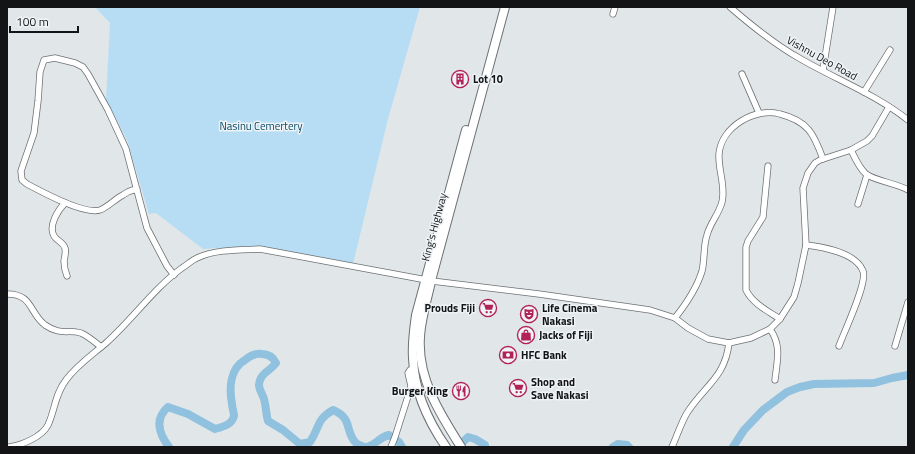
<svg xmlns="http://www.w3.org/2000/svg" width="915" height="454" font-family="'Titillium Web',sans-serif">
<rect width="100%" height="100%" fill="#e1e6e9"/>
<polygon fill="#b7ddf4" points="95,7 420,7 388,119 353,264 253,246 203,249 156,213 149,214 127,140 106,100 110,23"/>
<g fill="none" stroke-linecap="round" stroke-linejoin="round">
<g stroke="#90c1de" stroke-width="8">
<path d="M169,447C159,434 154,419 168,407L188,414L215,429C222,427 232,425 234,416C234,412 232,408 232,404C229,388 230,369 245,360C250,356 256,353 262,354C269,354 273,357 276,363C271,370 264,372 261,378C256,387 262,392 264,399C266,406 266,414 268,421L283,430L300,444L310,442C320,427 316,420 333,410C354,419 344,431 356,443C358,445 362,446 365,447"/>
<path d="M367,447C378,444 377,438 389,435L399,442L402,447"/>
<polyline points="458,447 468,437 475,439 485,445 485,447"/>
<polyline points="613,447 618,444 627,445 629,447"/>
<polyline points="733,447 744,430 763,410 787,392 800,387 814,384 874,383 892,378 908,375"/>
</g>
<g stroke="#6d7173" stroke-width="7">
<g id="minor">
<path d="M730,7C752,26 774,44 799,58C835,79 875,94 908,120"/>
<polyline points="613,14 615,7"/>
<polyline points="823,70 833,7"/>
<polyline points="742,74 759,113"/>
<polyline points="864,92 890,50"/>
<path d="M851,150C855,158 859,168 866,174C873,180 898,184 908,190"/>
<path d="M768,166L763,217L748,241L746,247V290C753,304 768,311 780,319"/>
<path d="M137,189C132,190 127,192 123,195C115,199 108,207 100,210C84,215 42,192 27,184L22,180L21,171L34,133L38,101L40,72L44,60L55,58L75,63L83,67L88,74L108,110L126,149L147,228L167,266L174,275"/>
<path d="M65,203C58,210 48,226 54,236C57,241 63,242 65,248C66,252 65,256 64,261C64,266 65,271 67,276"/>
<polyline points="858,204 867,175"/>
<path d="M806,245C823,247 856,253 863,271C868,282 844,332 839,346"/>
<path d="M7,294C33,294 29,313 45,325C61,336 68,329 81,333C88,336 95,342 101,347"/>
<path d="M675,318C686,304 697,288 702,271C705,259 703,247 707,235C710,223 719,214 722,202C726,187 718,170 719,154C721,127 755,107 780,114C808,121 814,134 823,159"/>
<path d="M770,329C782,346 777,361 775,380"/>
<polyline points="895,346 908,302"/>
<path d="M9,447C22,445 42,437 48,425C55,410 55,394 66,380C77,365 92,355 106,343C133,319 153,289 182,268C187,265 192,260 197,258C216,249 240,250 260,249L432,281L539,294L650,310L675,318L688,328L708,339L729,343L742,340L751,338L770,329L780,319L794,297L798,283L806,245L803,188L808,173L815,163L820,160L851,150L867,141L872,136L889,107"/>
<polyline points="391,447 395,437 410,390 411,386 408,373 410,370 414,369"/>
<path d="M672,447C677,436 681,423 687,413C704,386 725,378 729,343"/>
</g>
</g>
<g stroke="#6d7173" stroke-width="10">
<g id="highway">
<path d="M446,447C428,421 414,390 413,358C412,344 414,329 416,315L466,130"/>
<path d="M461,447C440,414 417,378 420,337C421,317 428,297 432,277L505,7"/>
</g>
</g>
<use href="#minor" stroke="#fff" stroke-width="5.5"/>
<use href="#highway" stroke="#fff" stroke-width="8"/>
</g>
<defs>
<g id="building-ring" transform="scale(0.9)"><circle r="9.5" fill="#eff3f6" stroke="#b22255" stroke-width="1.5"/><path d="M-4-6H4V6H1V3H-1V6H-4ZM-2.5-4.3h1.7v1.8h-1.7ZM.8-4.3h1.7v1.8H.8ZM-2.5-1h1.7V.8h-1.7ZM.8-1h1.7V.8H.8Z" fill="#b22255"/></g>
<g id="supermarket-ring" transform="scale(0.9)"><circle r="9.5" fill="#eff3f6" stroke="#b22255" stroke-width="1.5"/><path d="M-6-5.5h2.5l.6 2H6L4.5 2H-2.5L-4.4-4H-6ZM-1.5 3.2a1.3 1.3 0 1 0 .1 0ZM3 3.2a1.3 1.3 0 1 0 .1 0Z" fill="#b22255"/></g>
<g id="theatre-ring" transform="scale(0.9)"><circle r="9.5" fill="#eff3f6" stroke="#b22255" stroke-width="1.5"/><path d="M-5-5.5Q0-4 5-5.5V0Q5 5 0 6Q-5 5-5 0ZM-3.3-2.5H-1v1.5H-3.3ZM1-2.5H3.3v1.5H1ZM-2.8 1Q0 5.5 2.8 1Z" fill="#b22255"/></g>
<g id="shop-ring" transform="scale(0.9)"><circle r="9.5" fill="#eff3f6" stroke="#b22255" stroke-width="1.5"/><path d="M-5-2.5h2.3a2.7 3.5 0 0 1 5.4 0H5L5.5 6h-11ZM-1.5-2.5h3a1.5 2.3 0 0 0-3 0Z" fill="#b22255"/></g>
<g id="bank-ring" transform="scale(0.9)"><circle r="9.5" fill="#eff3f6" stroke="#b22255" stroke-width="1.5"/><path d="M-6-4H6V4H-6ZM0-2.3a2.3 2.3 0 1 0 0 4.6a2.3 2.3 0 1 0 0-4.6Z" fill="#b22255"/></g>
<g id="restaurant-ring" transform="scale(0.9)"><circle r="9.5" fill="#eff3f6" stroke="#b22255" stroke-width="1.5"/><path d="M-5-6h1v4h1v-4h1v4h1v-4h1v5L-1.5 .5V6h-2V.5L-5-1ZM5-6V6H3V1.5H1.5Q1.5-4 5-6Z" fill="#b22255"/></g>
</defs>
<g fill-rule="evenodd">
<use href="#building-ring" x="460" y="79"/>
<use href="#supermarket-ring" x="488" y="308"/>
<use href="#theatre-ring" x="529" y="314"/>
<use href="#shop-ring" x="526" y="335"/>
<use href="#bank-ring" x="508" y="355"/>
<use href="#supermarket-ring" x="518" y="388"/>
<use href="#restaurant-ring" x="461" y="391"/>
</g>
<g text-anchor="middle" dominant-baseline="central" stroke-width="3" stroke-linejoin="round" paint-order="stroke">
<g font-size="11" fill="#121415" stroke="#eff3f6">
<text transform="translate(822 58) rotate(29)">Vishnu Deo Road</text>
<text transform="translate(434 227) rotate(-75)">King's Highway</text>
</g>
<g font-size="11" font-weight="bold" fill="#121415" stroke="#eff3f6" text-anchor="start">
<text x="473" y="79">Lot 10</text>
<text x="475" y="308" text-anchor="end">Prouds Fiji</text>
<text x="542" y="308">Life Cinema<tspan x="542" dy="13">Nakasi</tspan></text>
<text x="539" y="335">Jacks of Fiji</text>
<text x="521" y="355">HFC Bank</text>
<text x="531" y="382">Shop and<tspan x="531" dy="13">Save Nakasi</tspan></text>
<text x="448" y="391" text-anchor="end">Burger King</text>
</g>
<g font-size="11" fill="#074965" stroke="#eff3f6">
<text x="261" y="126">Nasinu Cemertery</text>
</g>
</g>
<rect width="915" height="454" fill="none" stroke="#121415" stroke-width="16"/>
<path d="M10 26v6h68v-6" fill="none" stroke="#121415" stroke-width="2"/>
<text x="16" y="26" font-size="12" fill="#121415" stroke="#eff3f6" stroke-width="3" paint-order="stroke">100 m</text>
</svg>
